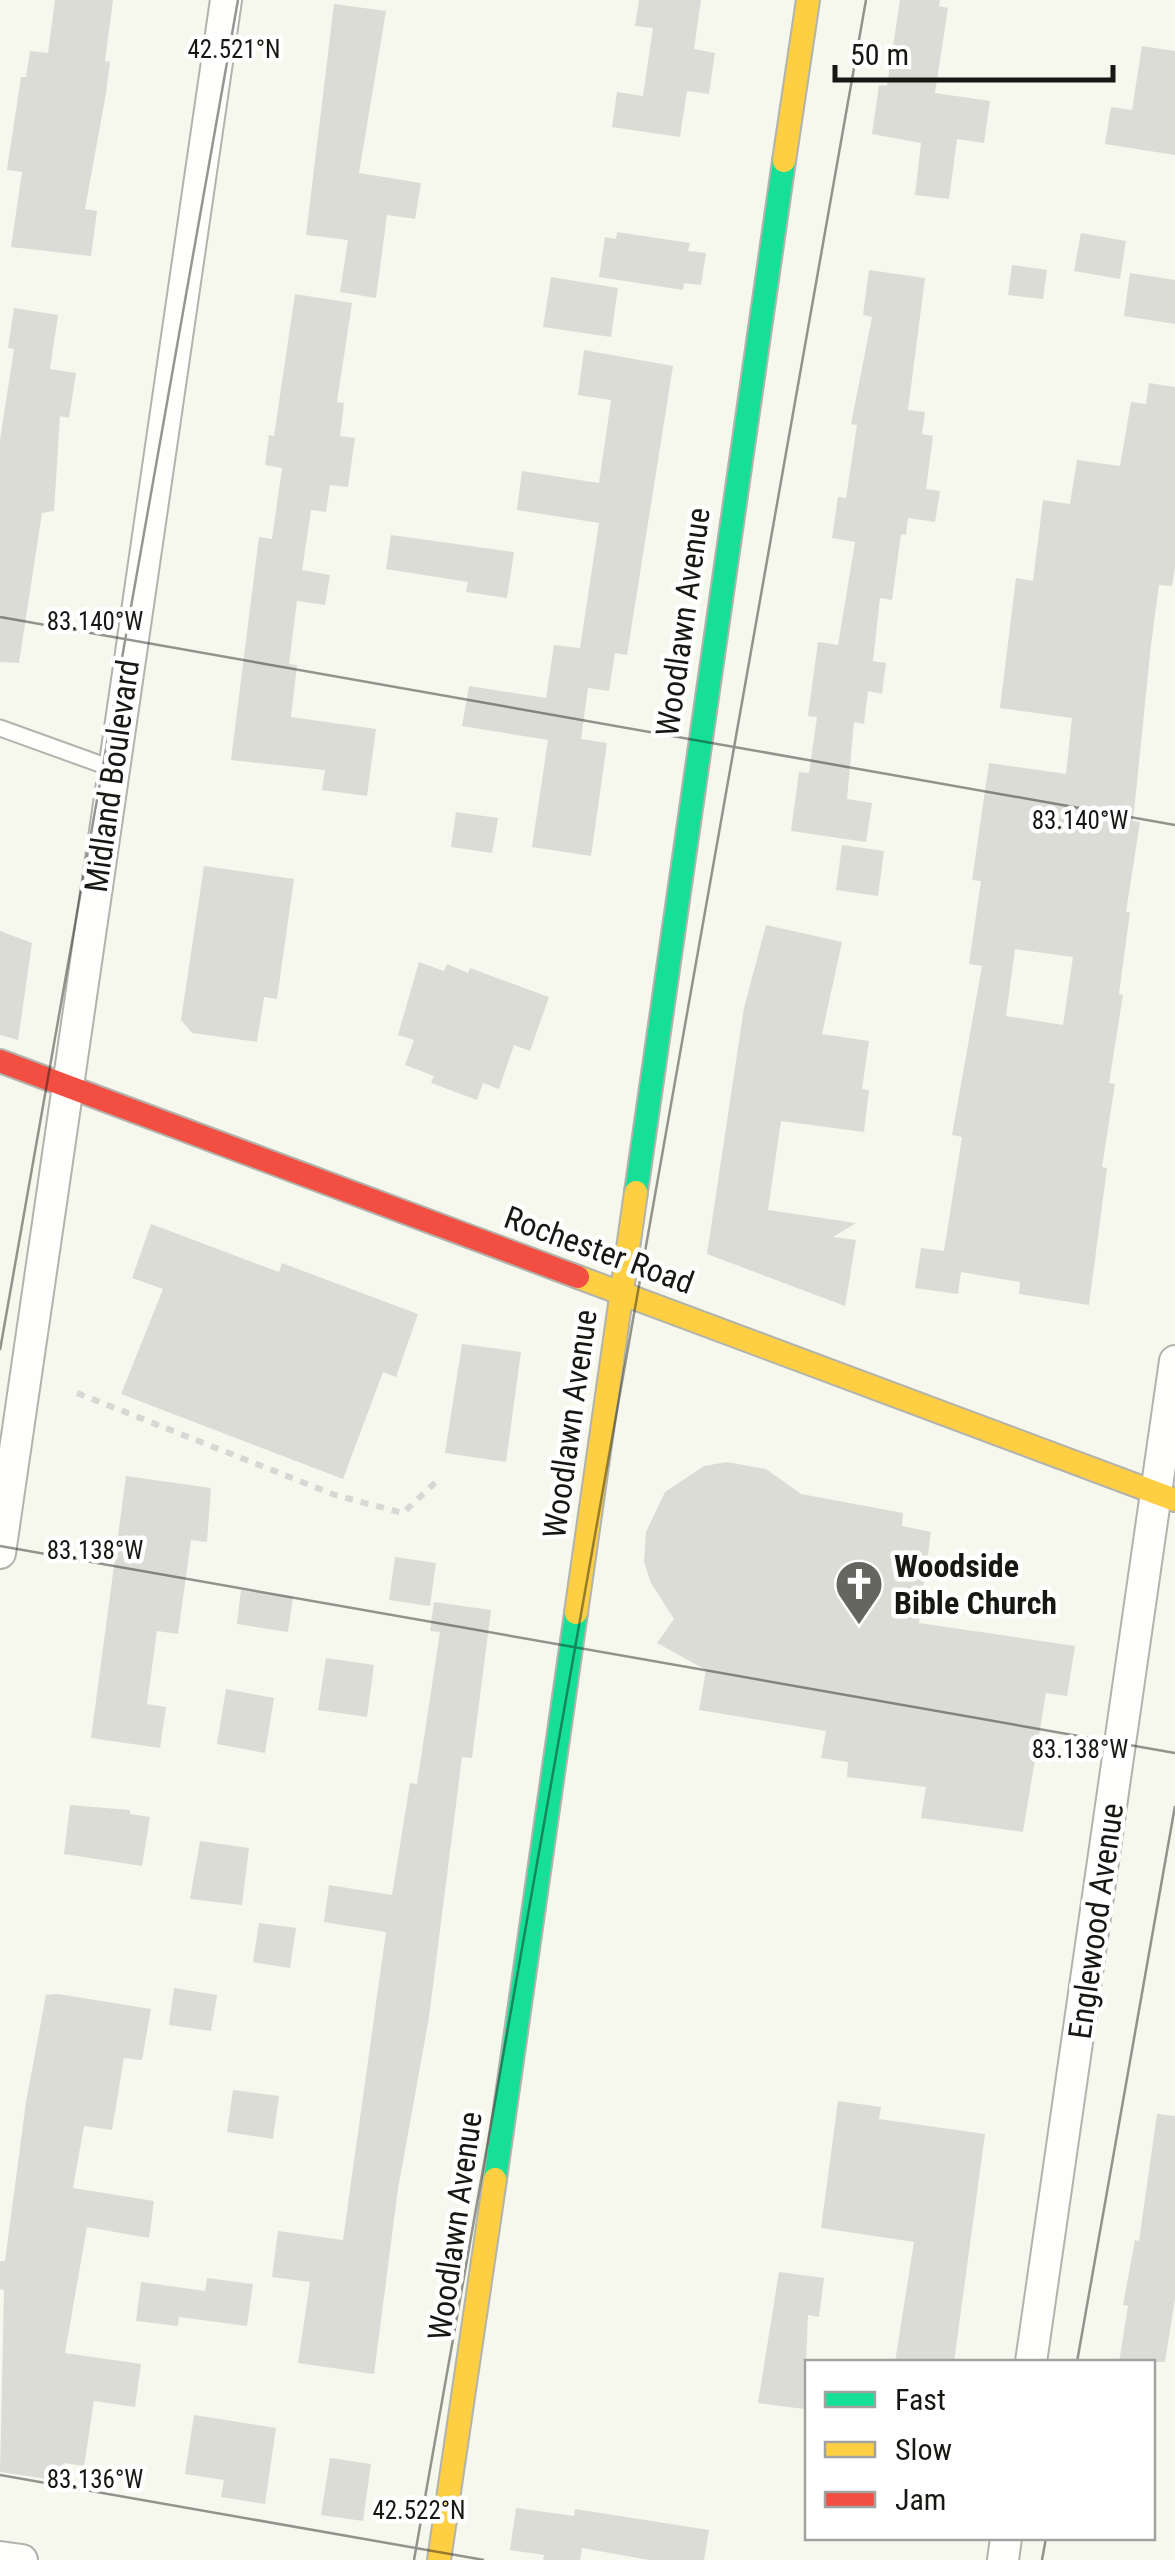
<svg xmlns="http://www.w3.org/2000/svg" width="1175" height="2560" font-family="'Roboto Condensed',sans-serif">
<rect width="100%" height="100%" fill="#f6f8ee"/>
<g fill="#dbdcd5" fill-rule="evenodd">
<polygon points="55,0 113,0 105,61 110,62 106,93 85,209 97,211 91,256 11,247 22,172 7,170 21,77 26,77 30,51 48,53"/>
<polygon points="639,0 701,0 694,49 715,53 709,94 687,91 680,137 612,127 617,92 643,96 653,28 635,26"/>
<polygon points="900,0 940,0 939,6 948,8 935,93 990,101 984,143 957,139 949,199 915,195 921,143 872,134 879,85 887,86"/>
<polygon points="334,4 386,11 359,173 421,183 415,219 387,215 376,298 340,292 348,240 306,235"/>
<polygon points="1142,46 1175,51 1175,155 1105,144 1111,107 1132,110"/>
<polygon points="617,232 690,243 688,251 706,253 701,285 684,283 683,290 599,277 605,237 616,239"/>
<polygon points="1081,233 1126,241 1120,279 1074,271"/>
<polygon points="1012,265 1047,270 1043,299 1008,295"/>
<polygon points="869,270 925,278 908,410 925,412 922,434 933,436 926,489 940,491 935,522 908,518 906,535 901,534 892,600 880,598 873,661 886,663 882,694 868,691 864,724 854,722 847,799 872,803 866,842 791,831 799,772 809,773 817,717 808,716 818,642 838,645 855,542 832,538 838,497 846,498 857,425 851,424 872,317 863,315"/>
<polygon points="1130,273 1175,280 1175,324 1124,316"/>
<polygon points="551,277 618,288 611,337 543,327"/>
<polygon points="295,294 352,303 337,402 344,403 340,436 355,438 348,487 330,485 326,512 311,510 302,570 330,575 325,605 297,601 289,664 297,665 291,717 376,729 367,796 322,790 325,770 231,760 259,537 272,539 282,468 265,465 269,435 274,436"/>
<polygon points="14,308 58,315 50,369 76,373 69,418 60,416 54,511 42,513 19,663 0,662 0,440 14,349 8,348"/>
<polygon points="584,350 673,366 627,655 615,653 609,691 588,688 581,739 607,743 591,856 532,847 548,740 462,726 469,686 546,698 554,645 580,648 599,523 517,510 522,471 599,483 611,400 578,395"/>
<path d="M1149,383L1175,387V566L1172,586L1159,585L1151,645L1133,821L1140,822L1126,912H1130L1119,994L1123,995L1109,1083L1115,1084L1102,1167L1107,1168L1089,1305L1019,1294L1020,1282L961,1272L958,1294L915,1288L921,1248L944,1251L962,1137L952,1135L982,966L969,964L981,881L972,880L989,763L1066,774L1072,718L1000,708L1016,578L1033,581L1043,500L1070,504L1077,460L1120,466L1131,402L1146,404ZM1015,949L1073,957L1063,1025L1006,1016Z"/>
<polygon points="391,535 514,552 507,598 466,592 468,582 386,569"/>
<polygon points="456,812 498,818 492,853 451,847"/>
<polygon points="842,845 884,851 878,896 836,890"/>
<polygon points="204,866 294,879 277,999 264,997 257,1042 192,1033 181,1020"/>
<polygon points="766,925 842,942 822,1034 869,1041 862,1089 869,1090 864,1132 781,1121 768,1210 856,1223 833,1237 856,1240 845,1306 707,1254 744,1008"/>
<polygon points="0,931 32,943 18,1040 0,1035"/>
<polygon points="419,962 444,971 447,964 468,973 470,968 549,997 530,1051 514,1045 499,1089 483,1083 477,1100 431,1083 434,1076 405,1065 414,1040 398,1035"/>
<polygon points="151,1224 279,1272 282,1263 418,1314 396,1377 383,1372 343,1479 121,1394 163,1289 132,1278"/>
<polygon points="462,1344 521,1352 506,1462 445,1453"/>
<polygon points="727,1462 766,1469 801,1494 903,1513 902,1526 931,1532 919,1623 1075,1646 1067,1696 1046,1693 1023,1832 921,1818 926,1787 847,1777 848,1762 821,1758 826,1731 699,1710 706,1670 657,1643 674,1619 651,1583 644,1562 646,1532 665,1492 704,1466"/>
<polygon points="126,1476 211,1488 207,1542 191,1540 178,1634 157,1631 147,1704 166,1707 160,1748 91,1738"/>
<polygon points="395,1557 436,1563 430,1606 389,1600"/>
<polygon points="241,1590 293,1597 288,1632 237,1624"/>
<polygon points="434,1602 491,1610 472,1758 462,1757 429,2017 398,2189 374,2374 298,2363 310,2282 272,2277 278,2231 343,2240 386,1932 324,1922 329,1885 392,1895 410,1783 417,1784 440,1632 430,1631"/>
<polygon points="326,1658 374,1665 367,1717 318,1710"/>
<polygon points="226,1689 274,1698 265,1753 217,1744"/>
<polygon points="70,1805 130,1810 130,1814 150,1817 142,1866 64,1854"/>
<polygon points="200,1841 249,1848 242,1905 190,1899"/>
<polygon points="259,1923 296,1928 290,1968 253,1962"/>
<polygon points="174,1988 217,1995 211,2031 169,2025"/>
<polygon points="58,1994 151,2009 142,2060 124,2058 112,2130 84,2126 73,2188 154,2201 149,2238 87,2227 65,2353 141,2364 135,2407 94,2401 84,2466 64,2463 61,2481 0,2472 4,2290 0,2289 0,2261 5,2261 26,2102 46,1995"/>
<polygon points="233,2090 279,2096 273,2139 227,2132"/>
<polygon points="838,2101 881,2107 879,2119 985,2134 954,2362 895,2362 914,2242 821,2228"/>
<polygon points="1157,2114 1175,2116 1175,2299 1165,2362 1119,2362 1128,2306 1123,2305 1135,2240 1139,2241"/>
<polygon points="779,2272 824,2278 819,2317 808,2315 804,2409 758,2403"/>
<polygon points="207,2278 253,2284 247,2326 179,2317 178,2326 136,2321 141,2282 205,2291"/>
<polygon points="194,2415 276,2428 265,2504 221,2497 224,2480 185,2474"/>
<polygon points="330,2458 371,2464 363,2521 321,2515"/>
<polygon points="516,2508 574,2516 575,2509 709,2530 704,2560 649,2560 582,2548 580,2560 543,2560 544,2555 510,2550"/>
</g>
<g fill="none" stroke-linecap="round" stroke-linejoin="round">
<g stroke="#b2b3ac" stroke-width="19">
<polyline id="lane" points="0,728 111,768"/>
</g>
<g stroke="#b2b3ac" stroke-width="34">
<g id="street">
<polyline points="0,1553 226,0"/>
<polyline points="1031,2362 1175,1361"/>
<polyline points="0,2557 22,2560"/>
<polyline points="1003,2560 1006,2538"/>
</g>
</g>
<g stroke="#b2b3ac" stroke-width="26">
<g id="fast">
<polyline points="636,1192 784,161"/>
<polyline points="495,2179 576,1613"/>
</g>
</g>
<g stroke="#b2b3ac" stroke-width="26">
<g id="slow">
<polyline points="784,161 808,0"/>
<polyline points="578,1277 1175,1500"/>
<polyline points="576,1613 636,1192"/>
<polyline points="439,2560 495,2179"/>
</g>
</g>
<g stroke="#b2b3ac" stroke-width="26">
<polyline id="jam" points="0,1061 578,1277"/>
</g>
<polyline stroke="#d7d8d4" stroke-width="6" stroke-dasharray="8 8" stroke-linecap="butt" points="77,1393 335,1495 403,1513 438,1480"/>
<use href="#lane" stroke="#fefefc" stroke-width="15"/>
<use href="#street" stroke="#fefefc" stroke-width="30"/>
<use href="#fast" stroke="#16e098" stroke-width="22"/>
<use href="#slow" stroke="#ffcf43" stroke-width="22"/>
<use href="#jam" stroke="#f24e42" stroke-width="22"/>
</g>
<path fill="none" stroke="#171813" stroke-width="2.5" stroke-opacity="0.45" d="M0,617L1175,825M0,1350L238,0M0,1546L1175,1753M1077,2362L1175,1806M0,2475L484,2560M414,2560L866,0M1042,2560L1046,2538"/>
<defs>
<g id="church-pin" transform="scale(2.5)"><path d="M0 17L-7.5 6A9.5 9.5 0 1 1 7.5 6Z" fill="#656660" stroke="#fff"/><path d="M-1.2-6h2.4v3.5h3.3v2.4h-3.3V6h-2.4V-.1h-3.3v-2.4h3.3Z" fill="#fff"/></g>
</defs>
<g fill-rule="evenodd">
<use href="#church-pin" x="859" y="1584"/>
</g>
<g text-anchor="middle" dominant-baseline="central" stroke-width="9" stroke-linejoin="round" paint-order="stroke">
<g font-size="32" fill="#171813" stroke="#fff">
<text transform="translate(683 622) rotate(-82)">Woodlawn Avenue</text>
<text transform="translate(112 776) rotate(-82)">Midland Boulevard</text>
<text transform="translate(599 1250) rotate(20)">Rochester Road</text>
<text transform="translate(570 1424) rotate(-82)">Woodlawn Avenue</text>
<text transform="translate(1096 1921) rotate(-82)">Englewood Avenue</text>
<text transform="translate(455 2226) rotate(-82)">Woodlawn Avenue</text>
</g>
<g font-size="32" font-weight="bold" fill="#171813" stroke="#fff" text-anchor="start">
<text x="894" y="1566">Woodside<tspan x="894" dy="37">Bible Church</tspan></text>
</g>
</g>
<g font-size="25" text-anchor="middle" fill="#171813" stroke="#fff" stroke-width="9" stroke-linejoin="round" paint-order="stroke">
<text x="234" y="58">42.521°N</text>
<text x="95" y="630">83.140°W</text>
<text x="1080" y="829">83.140°W</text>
<text x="95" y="1559">83.138°W</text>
<text x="1080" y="1758">83.138°W</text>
<text x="95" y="2488">83.136°W</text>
<text x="419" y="2519">42.522°N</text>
</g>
<rect x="805" y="2360" width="350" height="180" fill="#ffffff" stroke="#a2a3a1" stroke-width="2.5"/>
<rect x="825" y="2392" width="50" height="15" fill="#16e098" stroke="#a2a3a1" stroke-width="2.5"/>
<text x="895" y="2410" font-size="30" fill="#171813">Fast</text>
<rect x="825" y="2442" width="50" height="15" fill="#ffcf43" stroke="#a2a3a1" stroke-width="2.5"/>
<text x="895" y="2460" font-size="30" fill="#171813">Slow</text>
<rect x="825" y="2492" width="50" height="15" fill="#f24e42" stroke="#a2a3a1" stroke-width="2.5"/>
<text x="895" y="2510" font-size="30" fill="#171813">Jam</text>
<path d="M835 65v15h278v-15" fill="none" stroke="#171813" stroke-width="5"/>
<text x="850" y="65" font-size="30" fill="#171813" stroke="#ffffff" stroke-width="8" paint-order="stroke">50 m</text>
</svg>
